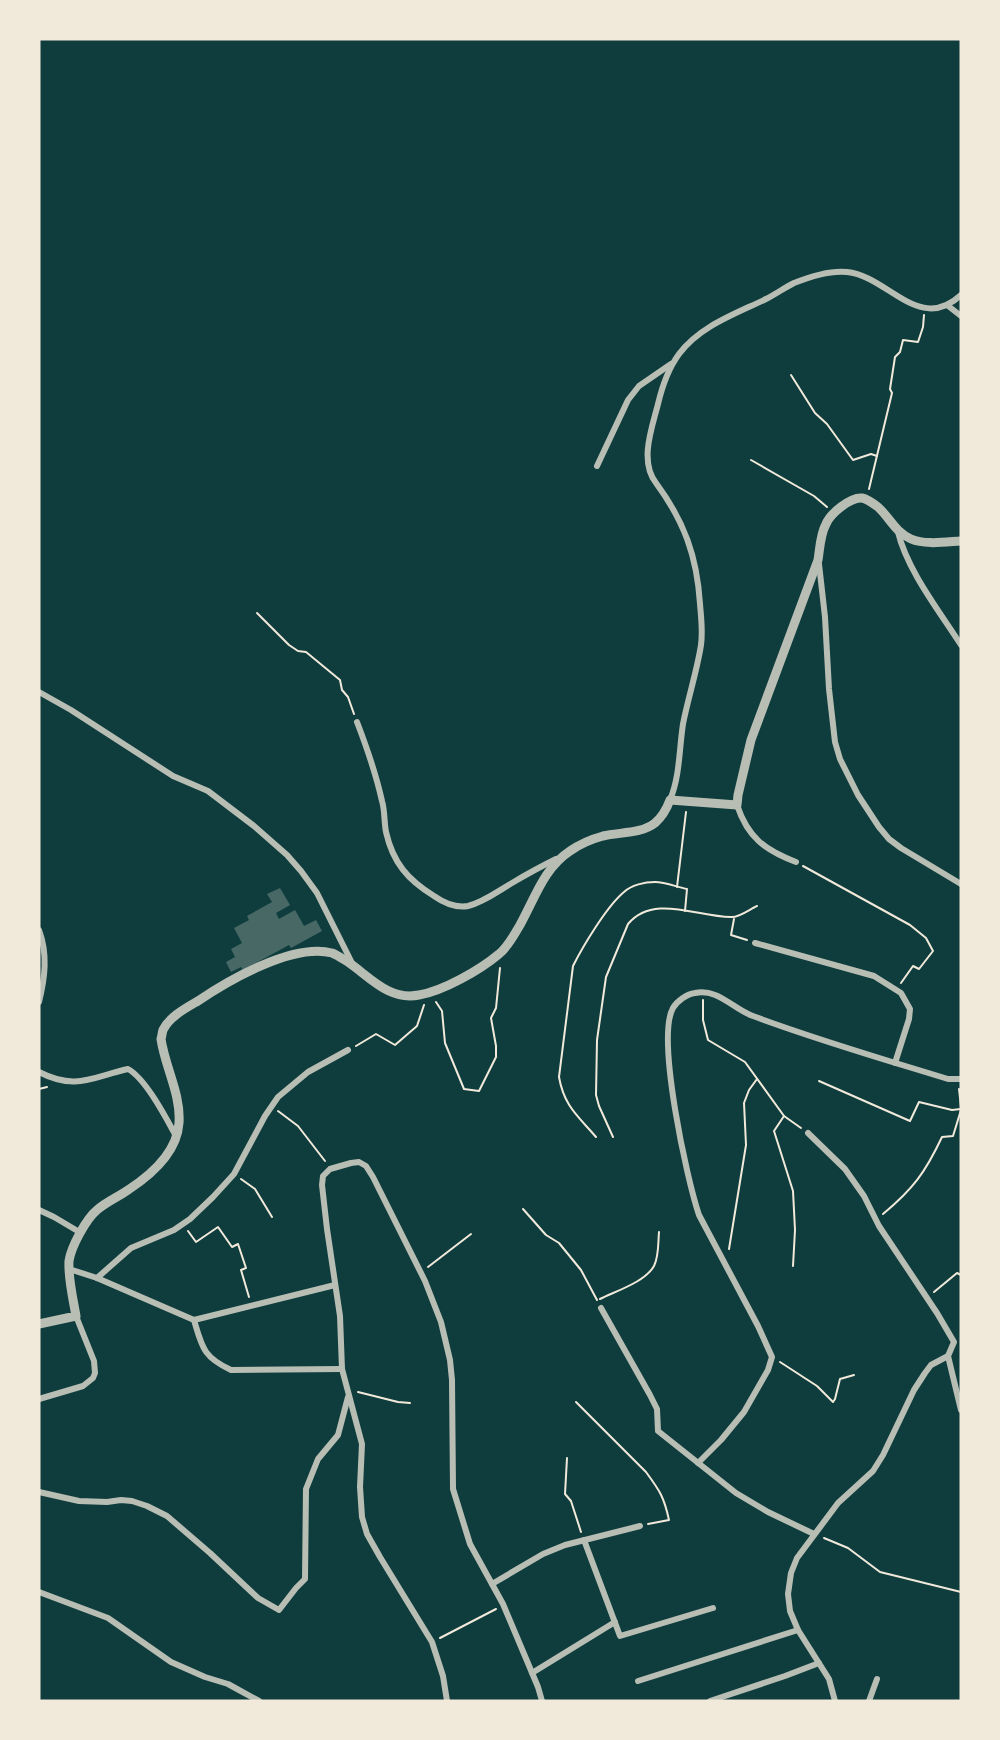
<svg xmlns="http://www.w3.org/2000/svg" width="1000" height="1740" font-family="Merriweather,serif">
<rect width="100%" height="100%" fill="#0f3d3e"/>
<polygon fill="#486865" points="280,888 290,905 276,913 279,919 295,910 304,926 316,920 322,931 291,948 289,945 243,970 241,967 231,972 226,962 235,957 231,949 242,943 234,928 249,920 247,916 272,902 267,894"/>
<g fill="none" stroke-linecap="round" stroke-linejoin="round">
<g stroke="#f1e9da" stroke-width="2">
<polyline points="791,375 815,413 827,424 853,460 871,454 877,456"/>
<polyline points="751,460 814,496 827,507"/>
<polyline points="869,489 892,393 890,389 895,357 900,352 903,340 918,342 923,327 924,315"/>
<polyline points="257,613 289,645 298,651 306,652 340,680 342,690 348,697 354,714"/>
<polyline points="803,866 910,925 926,938 933,951 919,969 913,966 901,983"/>
<polyline points="677,887 686,812"/>
<polyline points="734,919 731,935 747,940"/>
<polyline points="703,1000 703,1020 708,1040 745,1062 784,1116 801,1128"/>
<polyline points="436,1002 442,1011 445,1043 464,1089 479,1091 496,1057 496,1046 491,1018 496,1008 500,968"/>
<polyline points="356,1046 376,1034 395,1045 417,1026 424,1005"/>
<polyline points="819,1081 910,1121 919,1102 952,1110 961,1109"/>
<polyline points="39,1089 47,1087"/>
<polyline points="959,1089 961,1107"/>
<polyline points="278,1111 298,1126 325,1161"/>
<polyline points="784,1116 774,1131 793,1191 795,1230 793,1266"/>
<path d="M596,1137C578,1116 564,1106 559,1077L573,966C583,946 607,906 624,892C631,885 645,882 655,882C665,882 677,887 687,889L685,911"/>
<path d="M613,1137L599,1106L596,1095L597,1040L606,977L628,924C654,893 699,918 732,917C740,917 750,909 757,906"/>
<polyline points="241,1179 255,1189 272,1217"/>
<polyline points="523,1209 546,1235 559,1243 581,1270 597,1300"/>
<path d="M883,1214C913,1189 925,1173 942,1137L953,1136L961,1110"/>
<polyline points="188,1231 196,1242 218,1227 232,1247 238,1244 246,1268 241,1270 249,1297"/>
<polyline points="729,1249 746,1145 744,1103 749,1090 757,1079"/>
<polyline points="428,1267 471,1234"/>
<polyline points="934,1292 957,1273 961,1275"/>
<path d="M600,1299C616,1291 645,1282 654,1266C659,1256 658,1243 659,1232"/>
<polyline points="780,1362 817,1386 833,1402 835,1399 840,1379 854,1375"/>
<polyline points="358,1392 398,1402 410,1403"/>
<path d="M576,1402L646,1472C660,1491 664,1497 669,1520L648,1524"/>
<polyline points="567,1458 565,1494 571,1501 581,1532"/>
<polyline points="824,1538 848,1548 880,1572 961,1592"/>
<polyline points="440,1638 496,1609"/>
</g>
<g stroke="#b8beb3" stroke-width="6">
<polyline points="947,305 961,316"/>
<polyline points="597,466 628,400 639,386 671,364"/>
<path d="M898,532C907,570 940,612 961,645"/>
<polyline points="819,564 825,617 829,689 835,742 840,759 858,795 879,827 889,839 901,848 961,884"/>
<polyline points="39,692 71,710 173,776 208,791 254,826 287,855 301,871 317,893 353,965"/>
<path d="M357,722C367,748 376,774 382,801C385,811 384,822 386,832C393,863 408,880 434,896C444,903 456,908 468,906C484,902 498,891 512,883C527,874 542,866 556,859"/>
<path d="M670,800C680,776 679,750 683,724C688,698 697,671 701,645C703,631 701,617 700,604C697,556 684,521 656,483C639,461 652,428 658,404C662,387 668,369 679,354C700,326 735,314 766,299C776,294 784,288 794,283C809,277 830,270 847,272C888,276 919,334 961,295"/>
<path d="M737,805C748,838 765,850 796,862"/>
<path d="M39,930C48,954 45,978 39,1002"/>
<polyline points="755,943 874,976 901,993 910,1009 909,1019 895,1063"/>
<path d="M39,1072C76,1091 92,1077 128,1069C146,1079 166,1118 176,1136"/>
<polyline points="808,1133 845,1169 864,1196 879,1226 937,1313 954,1342 948,1356 961,1410"/>
<polyline points="39,1210 54,1217 81,1233"/>
<polyline points="69,1269 97,1278 194,1320 335,1285"/>
<polyline points="97,1278 131,1248 174,1230 190,1219 213,1197 234,1174 265,1116 278,1097 308,1072 348,1050"/>
<polyline points="601,1308 650,1395 657,1409 658,1431 736,1493 768,1512 814,1534"/>
<path d="M194,1320C202,1347 203,1357 231,1370L342,1369"/>
<polyline points="39,1399 83,1386 93,1378 95,1373 94,1361 76,1316"/>
<path d="M698,1463L721,1440L744,1412L768,1370L772,1357L758,1326L699,1215C687,1180 656,1038 673,1008C677,1001 687,994 695,993C718,988 733,1009 753,1016C817,1040 883,1059 948,1079H961"/>
<polyline points="39,1492 79,1501 107,1502 121,1500 132,1501 147,1506 167,1516 210,1553 258,1598 279,1610 296,1588 305,1579 306,1489 318,1459 338,1435 348,1397"/>
<polyline points="584,1540 620,1636 713,1608"/>
<polyline points="492,1584 543,1554 565,1545 640,1526"/>
<polyline points="39,1592 108,1618 171,1662 205,1677 228,1684 259,1701"/>
<polyline points="532,1673 615,1622"/>
<polyline points="638,1681 798,1630"/>
<polyline points="447,1701 443,1676 432,1642 380,1557 367,1534 362,1517 360,1487 362,1444 342,1369 340,1316 327,1229 322,1185 323,1176 330,1169 351,1163 359,1162 366,1166 373,1177 425,1281 441,1322 450,1360 452,1380 453,1489 470,1544 503,1604 538,1687 542,1701"/>
<polyline points="710,1701 785,1676 819,1663"/>
<polyline points="835,1701 829,1679 798,1630 790,1611 788,1594 791,1573 797,1558 838,1503 873,1471 883,1455 914,1390 925,1373 931,1365 948,1356"/>
<polyline points="869,1701 877,1679"/>
</g>
<path stroke="#b8beb3" stroke-width="9" d="M39,1324L76,1316C73,1298 68,1279 69,1261C71,1247 86,1219 97,1210C106,1202 118,1197 128,1190C151,1175 177,1153 179,1123C181,1094 165,1067 161,1039C162,1036 162,1033 163,1030C169,1017 186,1008 198,1001C229,980 293,943 332,953C337,955 343,959 348,962C370,977 389,1001 419,995C443,991 480,970 499,954C508,947 514,935 520,925C535,898 544,868 570,851C580,844 592,839 603,836C620,832 641,834 655,823C662,817 667,808 670,800L737,805L738,795L751,740L818,560C820,548 820,535 826,524C830,514 850,497 862,498C867,499 874,504 878,507C890,518 895,532 911,539C925,545 945,542 961,541"/>
</g>
<rect width="1000" height="1740" fill="none" stroke="#f1e9da" stroke-width="81"/>
</svg>
